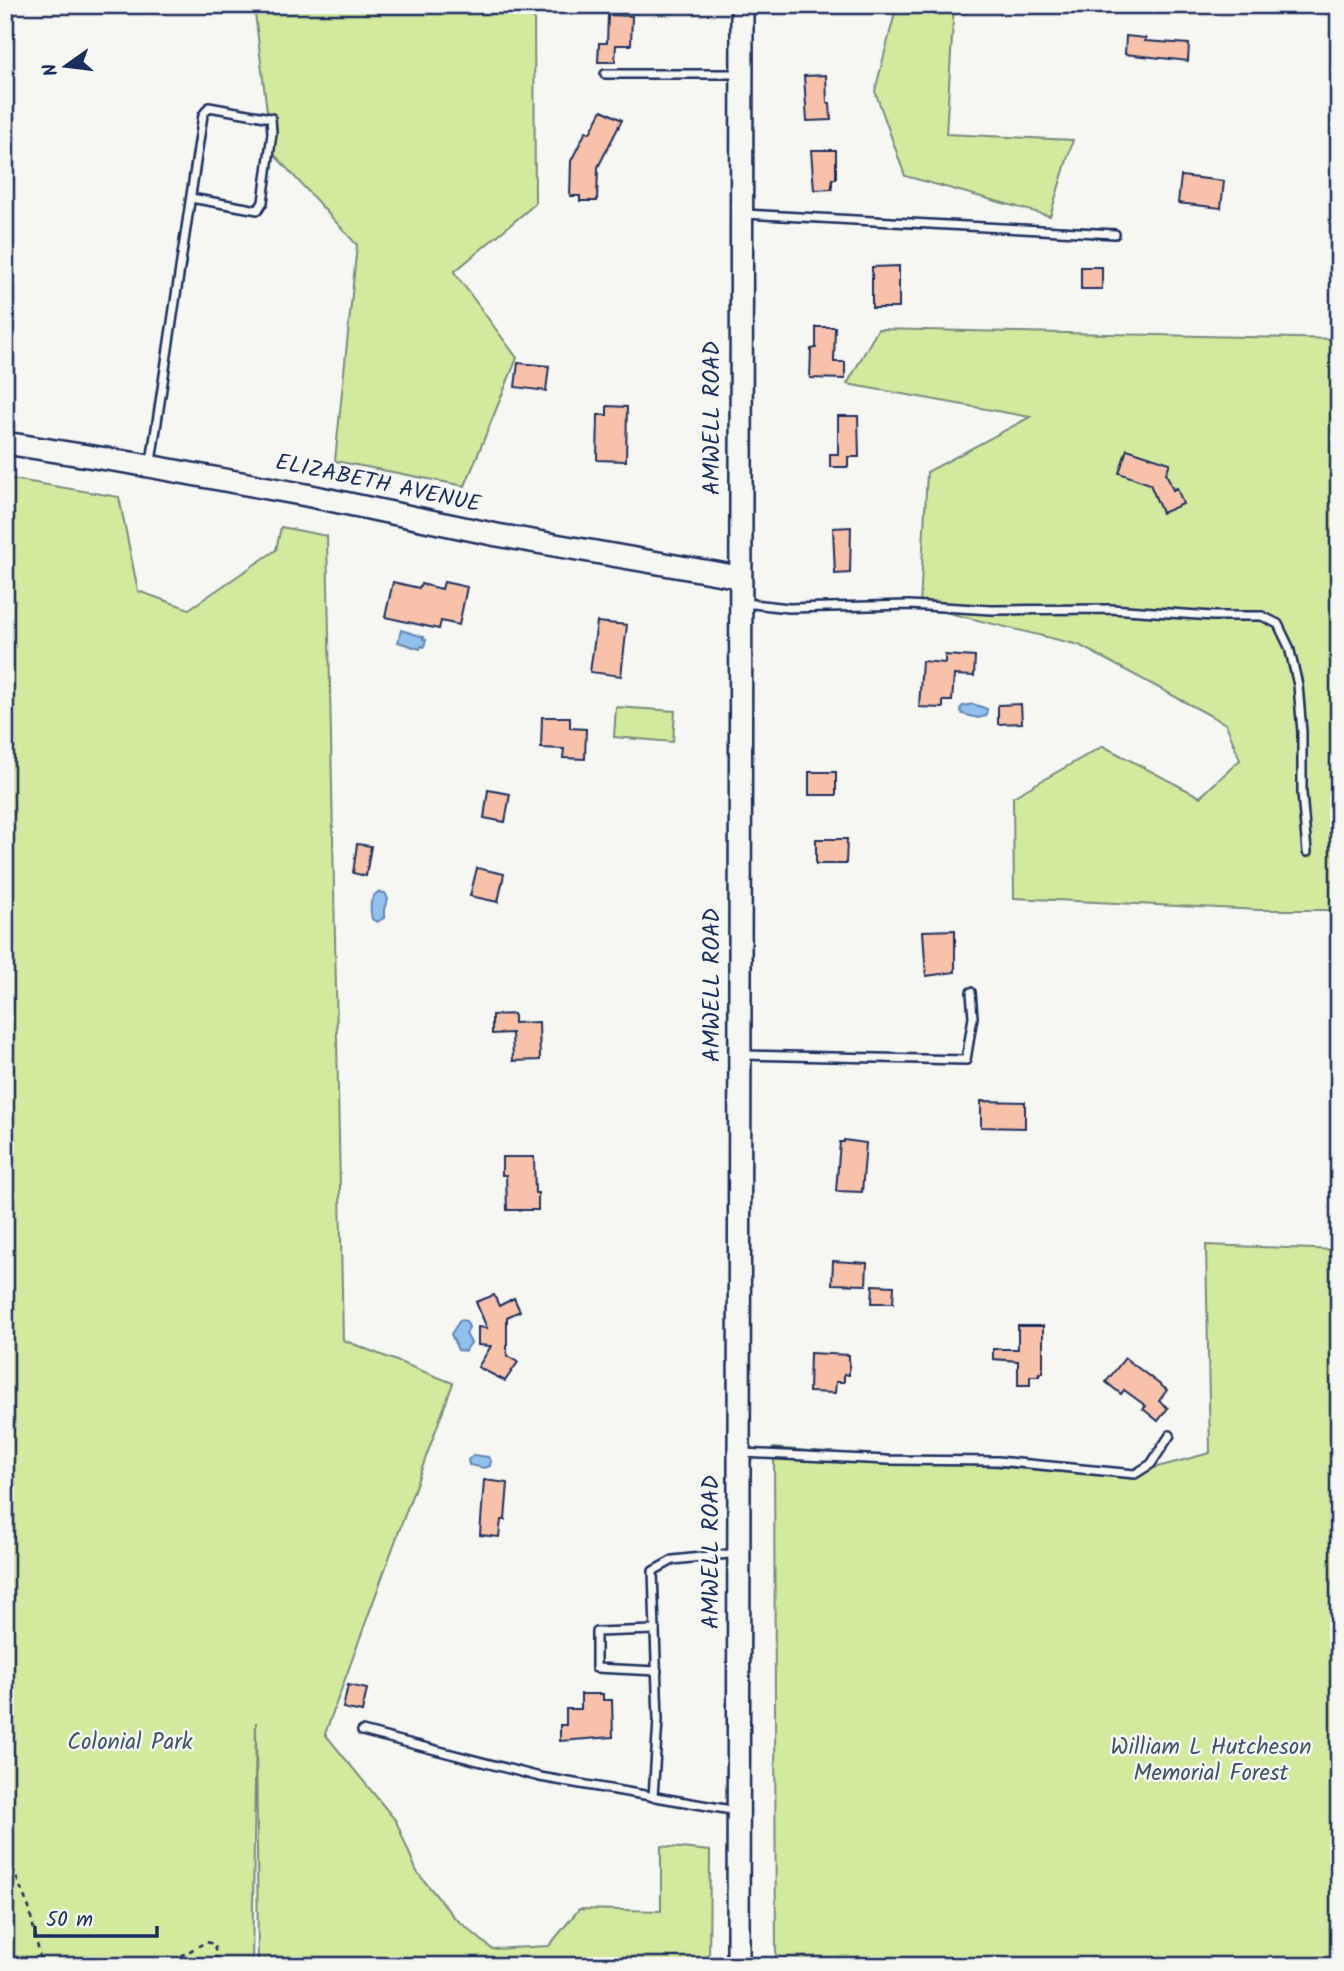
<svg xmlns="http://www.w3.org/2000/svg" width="1344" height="1971" font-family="Kalam,sans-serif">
<rect width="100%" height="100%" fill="#f6f6f2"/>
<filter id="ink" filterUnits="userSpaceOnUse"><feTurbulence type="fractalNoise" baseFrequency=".0143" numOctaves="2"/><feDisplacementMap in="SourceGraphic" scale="14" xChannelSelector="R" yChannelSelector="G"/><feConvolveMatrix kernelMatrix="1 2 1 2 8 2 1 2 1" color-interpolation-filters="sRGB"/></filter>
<g filter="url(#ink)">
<g fill="#d3e99e" stroke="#778c7e" stroke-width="2">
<polygon points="254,5 534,5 535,204 454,272 517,358 465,486 335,461 357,245 272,152"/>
<polygon points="897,5 954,5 946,134 1073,140 1050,216 905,176 875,91"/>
<polygon points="878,329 1339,339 1339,910 1260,910 1014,898 1013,797 1103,746 1200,797 1240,760 1226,724 1079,645 920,606 927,472 1030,417 847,384"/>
<polygon points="6,478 119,497 138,591 189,609 276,550 281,527 327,536 343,1340 453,1383 325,1734 396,1821 417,1872 453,1916 492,1949 549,1946 579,1909 661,1911 661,1846 710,1851 709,1966 258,1966 256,1722 252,1966 5,1966"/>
<polygon points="616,707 675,711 673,742 614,737"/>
<polygon points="1206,1245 1339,1250 1339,1966 776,1966 774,1448 1073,1473 1135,1473 1210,1453"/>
</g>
<g fill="#92c1ed" stroke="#6287b4" stroke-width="2">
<polygon points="401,630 424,637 423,639 426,640 424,647 421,646 420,649 398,642"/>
<polygon points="973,704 987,709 986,716 978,718 962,714 960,709 963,706"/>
<path d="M378,892L385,893L388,899L384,909V918L377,922L372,919C370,909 369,898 378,892Z"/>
<polygon points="460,1320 466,1321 469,1327 466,1334 471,1343 465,1351 458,1350 451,1334"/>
<polygon points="473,1455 488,1457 491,1461 490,1466 485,1468 469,1465 468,1460"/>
</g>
<g fill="#f8c2aa" stroke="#1b2f5e" stroke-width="2">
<polygon points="608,15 632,16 631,45 616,45 615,62 598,62 599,43 607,43"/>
<polygon points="1126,36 1146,38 1145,41 1189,44 1188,61 1125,54"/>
<polygon points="826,75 827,103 830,103 831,120 807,121 804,76"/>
<polygon points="602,110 622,120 598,167 597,201 580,201 580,196 570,196 571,161 586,131 590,133"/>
<polygon points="811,150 836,150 836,179 832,179 832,189 814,190"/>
<polygon points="1181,176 1224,181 1221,208 1178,203"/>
<polygon points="899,266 899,308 872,308 872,267"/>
<rect x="1081" y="267" width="21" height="22"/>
<polygon points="816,327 835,327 834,362 845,362 845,379 810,378 811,349 816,348"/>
<polygon points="518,363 549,366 546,391 515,387"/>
<polygon points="607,406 627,407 626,461 597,460 598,415 607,415"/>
<polygon points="838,416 858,416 859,457 848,457 848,467 830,467 830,454 838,454"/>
<polygon points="1127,449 1170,463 1166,473 1173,490 1177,488 1183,504 1162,513 1150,484 1119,473"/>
<polygon points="851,527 850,573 835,574 833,528"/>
<polygon points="393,582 419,588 421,584 442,589 444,582 467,587 459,625 441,621 439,629 385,617"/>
<polygon points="597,622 627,625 621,676 590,672"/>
<polygon points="945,655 975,657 974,676 954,675 952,701 943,701 943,708 919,707 922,661 945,663"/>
<polygon points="1021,704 1022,723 998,724 998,705"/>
<polygon points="542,717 570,717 570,728 586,729 585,759 563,758 564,749 541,748"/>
<rect x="809" y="772" width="27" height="23"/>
<polygon points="488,790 510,794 505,822 484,818"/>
<polygon points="816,839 847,839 846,864 816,864"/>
<polygon points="357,844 371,846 366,876 353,873"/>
<polygon points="477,868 504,874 498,902 470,896"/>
<polygon points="955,930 955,972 926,976 923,931"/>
<polygon points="514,1014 514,1023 539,1022 540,1060 513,1061 512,1033 492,1034 492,1015"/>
<polygon points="981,1101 1025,1102 1025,1128 981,1127"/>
<polygon points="844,1140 866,1143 862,1192 836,1191 840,1142 844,1142"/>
<polygon points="502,1157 534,1157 535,1193 538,1193 538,1210 507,1210 506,1175 502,1175"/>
<polygon points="833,1261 867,1263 866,1285 832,1284"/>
<polygon points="873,1285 894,1286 893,1303 872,1303"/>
<polygon points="494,1295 499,1306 514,1298 520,1311 507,1317 507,1356 518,1362 505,1381 478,1367 491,1346 478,1345 478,1327 487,1328 476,1302"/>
<polygon points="1018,1326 1043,1326 1043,1373 1039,1373 1039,1376 1030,1376 1030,1385 1018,1385 1018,1361 993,1359 993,1349 1018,1349"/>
<polygon points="810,1353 849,1355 849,1375 844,1374 844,1382 836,1382 835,1393 809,1392"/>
<polygon points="1125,1358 1167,1390 1159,1401 1168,1408 1158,1421 1143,1409 1146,1406 1124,1390 1121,1394 1106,1382"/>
<polygon points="484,1480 508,1483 505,1520 501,1520 499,1537 480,1535"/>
<polygon points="348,1685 367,1689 362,1712 343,1708"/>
<polygon points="581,1694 603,1694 603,1700 612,1700 613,1737 560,1741 560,1725 566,1725 566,1709 581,1709"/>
</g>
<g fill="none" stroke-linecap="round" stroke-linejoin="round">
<g stroke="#1b2f5e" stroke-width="12">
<g id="lane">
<polyline points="1065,5 1087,11"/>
<polyline points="605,74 740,74"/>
<polyline points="745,214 1115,234"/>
<polyline points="151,462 203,115 209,107 271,118 272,133 263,202 258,210 191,198"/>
<polyline points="744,603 789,608 909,605 992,610 1111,609 1213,616 1262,616 1278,624 1289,647 1298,685 1302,732 1302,793 1307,852"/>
<polyline points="744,1055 966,1060 973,1017 971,992"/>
<polyline points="743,1453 887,1460 998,1461 1135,1474 1151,1464 1170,1435"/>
<polyline points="655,1630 596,1632 596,1668 657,1671"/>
<polyline points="362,1731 540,1777 737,1811"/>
<polyline points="653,1797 658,1720 653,1571 673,1560 738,1553"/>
</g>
</g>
<g stroke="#1b2f5e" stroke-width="26">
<g id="secondary">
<polyline points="5,443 132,463 306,495 497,535 739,577"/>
<polyline points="738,1966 742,5"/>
</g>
</g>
<g stroke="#1b2f5e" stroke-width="2.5" stroke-dasharray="5 5" stroke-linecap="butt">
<polyline points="5,1850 29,1908 42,1966"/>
<polyline points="163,1966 206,1942 214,1944 217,1960"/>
</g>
<use href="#lane" stroke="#f6f6f2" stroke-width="7"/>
<use href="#secondary" stroke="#f6f6f2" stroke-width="21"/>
</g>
</g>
<g text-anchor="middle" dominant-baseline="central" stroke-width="5" stroke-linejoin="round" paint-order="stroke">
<g font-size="23" fill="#1b2f5e" stroke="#f6f6f2">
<text transform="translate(713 418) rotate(-90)">AMWELL ROAD</text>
<text transform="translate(378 484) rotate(12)">ELIZABETH AVENUE</text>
<text transform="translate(713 985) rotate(-90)">AMWELL ROAD</text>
<text transform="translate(712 1552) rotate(-90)">AMWELL ROAD</text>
</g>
<g font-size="23" fill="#40546b" stroke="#f6f6f2">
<text x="130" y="1743">Colonial Park</text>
<text x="1211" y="1748">William L Hutcheson<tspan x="1211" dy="26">Memorial Forest</tspan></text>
</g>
</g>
<rect width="1344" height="1971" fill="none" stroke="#f6f6f2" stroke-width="28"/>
<rect x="14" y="14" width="1316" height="1943" fill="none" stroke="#1b2f5e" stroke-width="2.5" filter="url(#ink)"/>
<g transform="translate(66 66) rotate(256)" stroke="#f6f6f2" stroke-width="5" paint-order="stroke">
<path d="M0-5L12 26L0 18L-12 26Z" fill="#1b2f5e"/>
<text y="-10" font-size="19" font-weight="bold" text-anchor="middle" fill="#1b2f5e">N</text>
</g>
<path d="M35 1926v10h122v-10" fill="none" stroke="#1b2f5e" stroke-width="3.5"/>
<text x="46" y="1926" font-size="21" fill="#1b2f5e" stroke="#f6f6f2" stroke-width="5" paint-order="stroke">50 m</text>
</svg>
